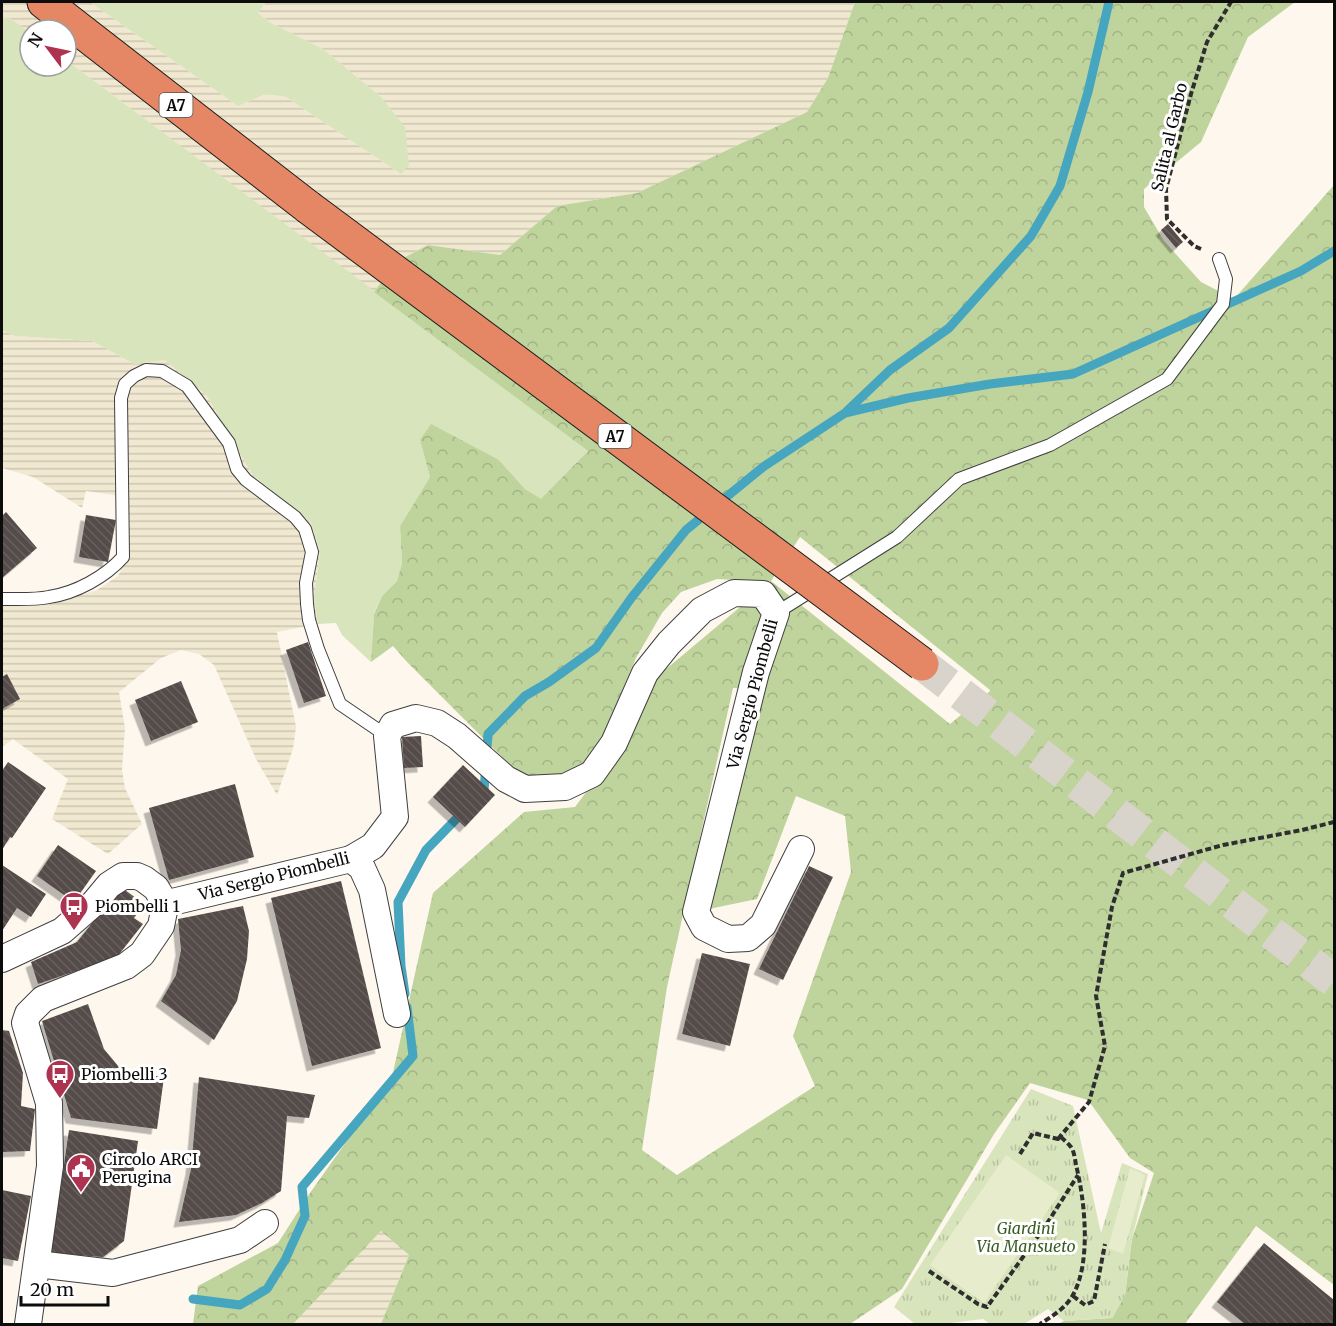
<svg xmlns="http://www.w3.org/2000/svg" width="1336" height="1326" font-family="Merriweather,serif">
<defs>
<pattern id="farmland-rules" width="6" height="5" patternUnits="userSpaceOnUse" patternTransform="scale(1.5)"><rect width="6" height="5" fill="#f0e8d0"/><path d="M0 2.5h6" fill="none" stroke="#cdc6b1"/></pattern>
<pattern id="forest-crowns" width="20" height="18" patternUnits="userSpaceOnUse" patternTransform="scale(1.5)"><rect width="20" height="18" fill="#bfd39c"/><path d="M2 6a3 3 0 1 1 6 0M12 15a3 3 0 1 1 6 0" fill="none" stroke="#a3b485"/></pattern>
<pattern id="park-tufts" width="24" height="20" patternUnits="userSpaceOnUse" patternTransform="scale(1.5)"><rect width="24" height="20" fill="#d8e4bb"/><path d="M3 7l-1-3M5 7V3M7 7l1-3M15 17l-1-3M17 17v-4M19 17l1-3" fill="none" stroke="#b8c2a0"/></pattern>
<pattern id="building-back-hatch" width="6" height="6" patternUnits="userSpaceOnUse" patternTransform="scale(1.5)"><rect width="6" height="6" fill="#544c4a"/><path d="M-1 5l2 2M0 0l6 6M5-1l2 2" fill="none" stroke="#686160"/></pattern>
<filter id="shadow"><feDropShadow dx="-5.5" dy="5.5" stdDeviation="0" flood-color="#0004"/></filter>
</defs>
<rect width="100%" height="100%" fill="#fdf7ed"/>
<g fill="url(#farmland-rules)">
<polygon points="2,2 90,2 238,106 266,94 286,97 401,174 381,97 323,49 271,23 258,13 266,2 855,2 828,78 807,112 637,193 557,206 500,255 428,245 396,262 374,292 66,60 66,30 30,30 30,33 10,18 2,18"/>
<polygon points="2,330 15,336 92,341 134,364 165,360 207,396 252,474 311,523 320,551 314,598 318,624 277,632 296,727 293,749 277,795 256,759 214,665 199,654 181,650 161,658 119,692 125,728 122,770 125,788 142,824 108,854 52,819 68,779 13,739 2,747 2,604 52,604 97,590 118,576 128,557 121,496 86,491 82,508 33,477 2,468"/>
<polygon points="381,1231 409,1255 381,1324 292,1324"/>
</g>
<g fill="#d8e4bb">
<polygon points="90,2 266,2 258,13 271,23 323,49 381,97 405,127 409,165 401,174 286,97 266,94 238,106"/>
<polygon points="2,18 10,18 30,33 30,66 66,66 66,60 588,451 541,500 525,489 499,460 420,440 430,477 400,526 402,563 397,581 382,596 374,613 371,662 342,635 336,623 318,624 314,598 320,551 311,523 252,474 207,396 165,360 134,364 92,341 15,336 2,330"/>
</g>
<path fill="url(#forest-crowns)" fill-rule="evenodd" d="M855,2H1295L1248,37L1201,142L1144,189V207L1164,241L1201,282L1234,299L1334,185V1285L1256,1226L1185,1324H1058L1064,1321L1112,1318L1125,1295L1132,1239L1154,1173L1130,1158L1088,1100L1030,1083L994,1134L902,1289L850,1324H381L409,1255L381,1231L293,1324H193L198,1286L278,1243L310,1193L392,1077L433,893L524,812L575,807L617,751L659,675L770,582L717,579L681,592L662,613L636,658L602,737L584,762L558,779H524L408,663L393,646L371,662L374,614L382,596L397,581L402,563L400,526L430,477L420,440L431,424L499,460L525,489L541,499L588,451L374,292L396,262L428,245L500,255L557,206L637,193L807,112L828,78ZM800,537L990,690V691L950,724L771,581ZM733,688L766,689L709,909L757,899L796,796L845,816L851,872L793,1036L815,1086L677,1175L642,1150L667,987Z"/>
<polygon fill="url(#park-tufts)" points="1031,1089 1073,1106 1101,1233 1122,1163 1148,1174 1132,1239 1125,1295 1112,1318 1064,1321 1048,1309 1024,1324 990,1324 983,1319 942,1324 915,1324 894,1307"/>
<g fill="#e7eccc">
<polygon points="1006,1155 1060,1193 984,1303 930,1265"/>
<polygon points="1130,1168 1145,1175 1123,1254 1108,1248"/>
</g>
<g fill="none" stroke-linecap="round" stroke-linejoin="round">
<g stroke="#46a5bf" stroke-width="9">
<polyline points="847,411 890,370 949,328 1031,236 1060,186 1088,92 1109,2"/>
<polyline points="480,795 484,791 488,734 525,696 549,682 596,648 632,597 686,530 763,467 845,413 908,398 990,384 1073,374 1301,271 1334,251"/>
<polyline points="405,994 401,966 398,902 426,850 464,811"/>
<polyline points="193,1299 240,1305 267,1289 285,1260 305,1216 302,1187 413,1056 407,1007"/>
</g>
</g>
<g fill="url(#building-back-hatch)" filter="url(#shadow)">
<polygon points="1168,224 1183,242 1176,248 1161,230"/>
<polygon points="6,512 37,548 2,578 2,516"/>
<polygon points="86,515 116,520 108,562 79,557"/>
<polygon points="308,642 326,696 304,703 286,650"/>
<polygon points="7,674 20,699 2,709 2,677"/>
<polygon points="181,681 198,722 151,741 135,700"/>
<polygon points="421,736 423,767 404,768 402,737"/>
<polygon points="8,762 46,788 12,838 10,837 2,850 2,771"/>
<polygon points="463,765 495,795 465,827 433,797"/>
<polygon points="235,784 254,857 169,880 149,808"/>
<polygon points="58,845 96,871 74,902 37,876"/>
<polygon points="2,865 46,894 31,917 17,908 2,931"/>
<polygon points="809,866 833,877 783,980 759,969"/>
<polygon points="341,881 381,1048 312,1066 271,898"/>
<polygon points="121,887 144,904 134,918 143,924 117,957 38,984 31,962 77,942"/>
<polygon points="243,906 249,931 247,959 237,1001 214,1040 161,1001 176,975 181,950 178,919"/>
<polygon points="702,953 750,964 730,1046 682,1034"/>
<polygon points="88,1004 104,1049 123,1072 164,1077 157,1129 71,1118 42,1021"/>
<polygon points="2,1030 9,1031 23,1073 21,1106 35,1109 30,1151 2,1152"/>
<polygon points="199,1077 315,1095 309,1118 287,1116 281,1191 262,1203 236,1215 179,1222 191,1169"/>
<polygon points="69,1130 138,1141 124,1241 103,1257 51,1253"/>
<polygon points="2,1190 31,1196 18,1261 2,1258"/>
<polygon points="1264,1243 1334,1300 1334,1324 1245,1324 1217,1302"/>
</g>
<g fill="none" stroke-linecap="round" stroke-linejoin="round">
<polyline stroke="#d9d4cb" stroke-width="33" stroke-dasharray="33 16" stroke-linecap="butt" points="922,664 1334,981"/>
<g stroke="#3f3f3f" stroke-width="14">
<g id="lane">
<path d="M2,599C17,599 34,600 49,597C76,593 105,577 123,557L121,398L125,384L134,376L146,370L162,371L187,386L229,443L237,469L246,480L295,517L305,529L312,552L306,583L307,604L309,620L318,649L340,704L387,736"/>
<polyline points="776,613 897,537 959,479 1050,445 1167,379 1223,304 1226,279 1219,259"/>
</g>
</g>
<g stroke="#3f3f3f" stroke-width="28">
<g id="street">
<polyline points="351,859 362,868 372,890 397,1014"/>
<polyline points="164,904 351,859 373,846 395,817 387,736 393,725 416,718 437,723 457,736 506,779 525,789 565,787 592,774 614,743 645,673 669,643 702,610 734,593 763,594 776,613 756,672 696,912 704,927 728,939 748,938 763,925 801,849"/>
<polyline points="2,959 62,931 94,903 109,885 123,876 137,876 144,879 156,888 162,898 164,911 161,926 142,954 126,966 43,999 28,1014 25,1023 49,1103 50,1166 28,1324"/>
<polyline points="37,1264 113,1273 240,1240 265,1223"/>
</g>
</g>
<g stroke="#1d1d1d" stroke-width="35">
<polyline id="highway" points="44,2 308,207"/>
</g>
<g stroke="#2e2e2e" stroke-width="4" stroke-dasharray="6 3" stroke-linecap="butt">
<polyline points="1201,249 1194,246 1167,219 1166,189 1191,94 1207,42 1231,2"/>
<polyline points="1058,1139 1089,1102 1105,1046 1096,996 1112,907 1123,873 1223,845 1302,830 1334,822"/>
<path d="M1020,1154L1033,1133L1058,1139L1061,1137C1064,1140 1068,1143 1071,1147C1074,1151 1075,1159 1076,1165C1085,1201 1091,1260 1074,1293C1067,1307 1053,1316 1040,1324"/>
<polyline points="929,1271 978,1304 987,1307 1046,1225 1078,1175"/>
<polyline points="1073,1296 1085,1305 1094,1301 1105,1244"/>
</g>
<use href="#lane" stroke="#fff" stroke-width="12"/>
<use href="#street" stroke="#fff" stroke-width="26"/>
<use href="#highway" stroke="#e58764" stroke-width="33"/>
<g stroke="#1d1d1d" stroke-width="35" stroke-linecap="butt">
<polyline id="highway-bridge" points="308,207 922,664"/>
</g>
<use href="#highway-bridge" stroke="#e58764" stroke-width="33"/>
</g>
<defs>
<g id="bus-pin" transform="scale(1.5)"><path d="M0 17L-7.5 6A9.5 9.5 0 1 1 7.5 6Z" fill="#ad3350" stroke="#fff"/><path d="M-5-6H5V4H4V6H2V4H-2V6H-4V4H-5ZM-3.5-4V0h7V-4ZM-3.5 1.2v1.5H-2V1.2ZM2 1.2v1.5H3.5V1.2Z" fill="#fff"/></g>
<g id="civic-pin" transform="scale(1.5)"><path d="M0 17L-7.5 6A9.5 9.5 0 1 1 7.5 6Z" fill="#ad3350" stroke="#fff"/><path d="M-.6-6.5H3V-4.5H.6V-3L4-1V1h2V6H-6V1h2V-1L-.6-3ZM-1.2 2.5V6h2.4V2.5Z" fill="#fff"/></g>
</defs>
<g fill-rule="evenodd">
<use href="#bus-pin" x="74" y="906"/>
<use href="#bus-pin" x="60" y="1074"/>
<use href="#civic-pin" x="81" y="1168"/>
</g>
<g text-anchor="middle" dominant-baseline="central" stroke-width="6" stroke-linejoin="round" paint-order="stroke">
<g fill="#fff" stroke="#555" stroke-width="1.5">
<rect x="159.5" y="93" width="33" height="24" rx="4.5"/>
<rect x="598.5" y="424" width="33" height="24" rx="4.5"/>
</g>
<g font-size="15" font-weight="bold" fill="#0c0c0c">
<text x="176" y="105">A7</text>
<text x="615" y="436">A7</text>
</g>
<g font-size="16" fill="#0c0c0c" stroke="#fff">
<text transform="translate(1169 137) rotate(-77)">Salita al Garbo</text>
<text transform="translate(752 694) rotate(-75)">Via Sergio Piombelli</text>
<text transform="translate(274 876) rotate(-14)">Via Sergio Piombelli</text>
</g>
<g font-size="16" fill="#0c0c0c" stroke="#fff" text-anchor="start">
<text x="95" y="906">Piombelli 1</text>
<text x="81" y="1074">Piombelli 3</text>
<text x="102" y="1159">Circolo ARCI<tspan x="102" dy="18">Perugina</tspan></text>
</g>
<g font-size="16" font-style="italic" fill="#3a5d24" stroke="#fff">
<text x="1026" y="1228">Giardini<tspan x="1026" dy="18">Via Mansueto</tspan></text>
</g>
</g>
<rect width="1336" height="1326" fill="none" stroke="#0c0c0c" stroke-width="6"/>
<g transform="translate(48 48) rotate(302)"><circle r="28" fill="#ffffff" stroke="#9e9e9e" stroke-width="1.5"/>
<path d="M0-4.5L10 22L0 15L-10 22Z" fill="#ad3350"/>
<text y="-9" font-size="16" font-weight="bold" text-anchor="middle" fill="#0c0c0c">N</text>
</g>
<path d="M21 1296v9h87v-9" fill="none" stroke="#0c0c0c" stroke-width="3"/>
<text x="30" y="1296" font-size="18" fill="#0c0c0c" stroke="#ffffff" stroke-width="4.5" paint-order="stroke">20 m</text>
</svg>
